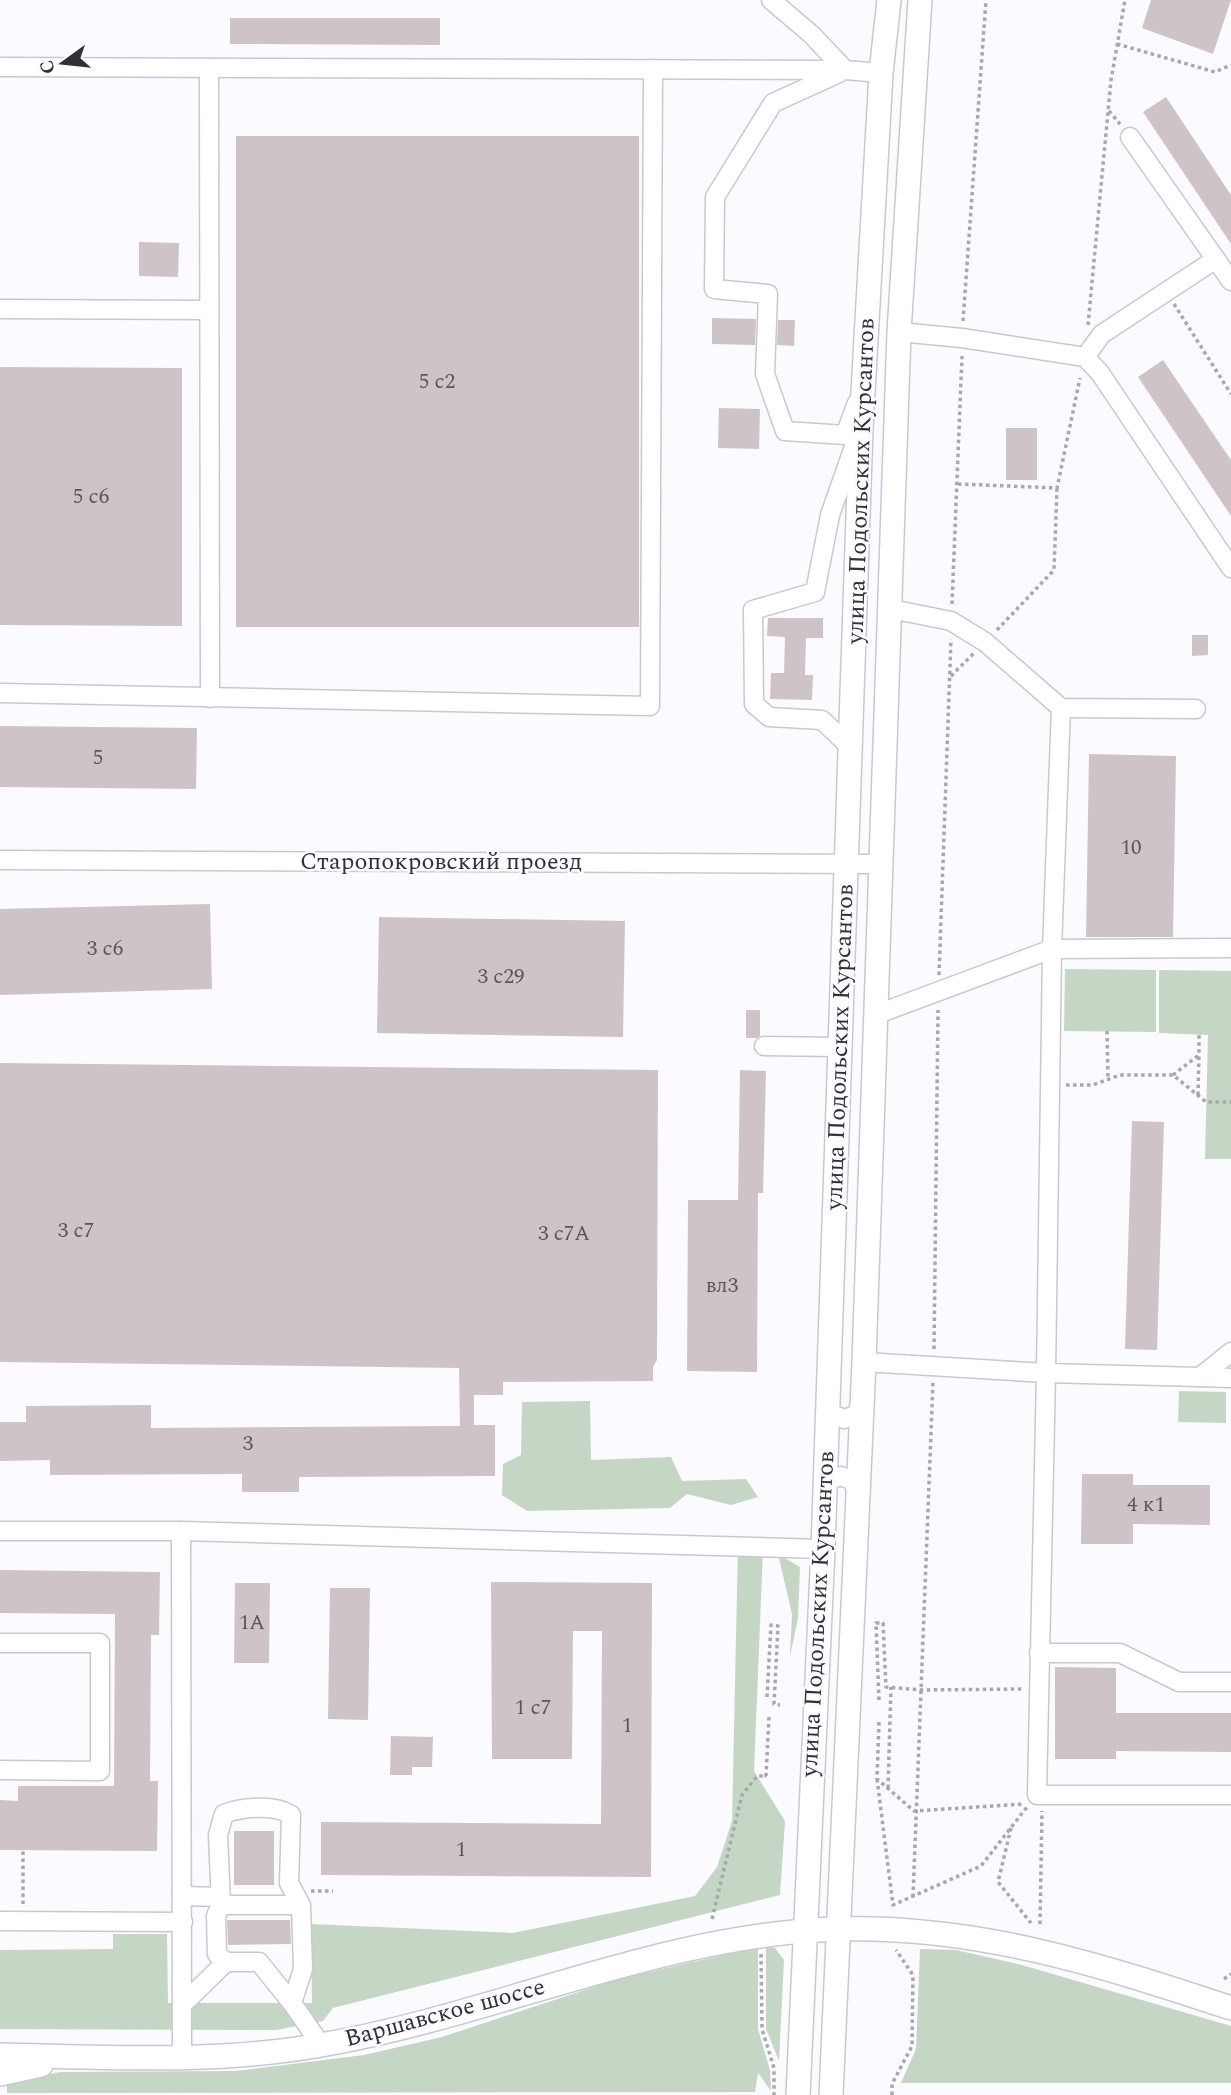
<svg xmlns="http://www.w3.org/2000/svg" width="1231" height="2095" font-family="Spectral,serif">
<rect width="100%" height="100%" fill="#fafaff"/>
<g fill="#c5d7c4">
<polygon points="1065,969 1156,970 1156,1032 1064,1031"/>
<polygon points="1159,970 1231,971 1231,1159 1205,1159 1208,1035 1159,1033"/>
<polygon points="1179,1391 1226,1392 1226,1423 1178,1422"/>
<polygon points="590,1401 591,1460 671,1457 682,1481 746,1479 758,1497 731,1505 687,1494 670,1508 527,1511 502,1495 503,1464 521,1455 522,1402"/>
<polygon points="738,1545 763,1550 754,1771 785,1821 780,1895 333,2008 323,2021 276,2030 0,2029 0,1950 113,1949 113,1934 167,1934 168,2003 312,2003 311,1924 513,1933 695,1896 717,1867 732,1821"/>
<polygon points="778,1554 800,1567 798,1618 790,1657 792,1614"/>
<polygon points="766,1946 775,1948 784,1960 779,2061 766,2029"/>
<polygon points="758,1947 758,2029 770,2070 771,2091 758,2073 755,2092 7,2093 7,2083 60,2072 236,2071 364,2055 442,2037 618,1979"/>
<polygon points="920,1949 956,1950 1022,1965 1231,2026 1231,2083 901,2083 916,2049"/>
</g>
<g fill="#cec4c7">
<polygon points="1151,0 1231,0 1213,54 1142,28"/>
<polygon points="230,18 440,18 440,45 230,44"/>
<polygon points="1166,97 1231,195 1231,244 1143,112"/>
<rect x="236" y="136" width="403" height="491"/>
<polygon points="139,242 179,243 178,277 139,276"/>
<polygon points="712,318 756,319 755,345 712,344"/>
<polygon points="778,320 795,320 794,346 777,345"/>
<polygon points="1163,360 1231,460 1231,516 1138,377"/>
<polygon points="0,367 182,368 182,626 0,625"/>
<polygon points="719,408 760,409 759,449 718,448"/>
<rect x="1006" y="428" width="31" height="52"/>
<polygon points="768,618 823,618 823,638 806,638 805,675 813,675 812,700 770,699 771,673 784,673 785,637 767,636"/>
<polygon points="1192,635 1208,635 1208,655 1192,656"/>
<polygon points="0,726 197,728 196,789 0,787"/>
<polygon points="1089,754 1176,756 1173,937 1086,937"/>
<polygon points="210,904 212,989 0,995 0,909"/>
<polygon points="379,917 625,921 623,1037 377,1033"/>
<polygon points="746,1010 760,1010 760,1036 757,1038 746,1038"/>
<polygon points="0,1063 658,1070 657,1360 653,1367 653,1381 503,1382 503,1395 474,1395 474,1425 495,1425 495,1476 299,1477 299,1492 242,1492 242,1474 50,1475 50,1460 0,1461 0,1422 26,1422 26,1406 151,1405 151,1428 460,1426 459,1368 0,1362"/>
<polygon points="740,1070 766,1071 763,1193 758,1193 757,1372 687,1371 688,1200 738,1200"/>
<polygon points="1132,1121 1164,1122 1157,1350 1125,1349"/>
<polygon points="1082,1474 1133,1474 1133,1485 1210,1485 1210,1525 1133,1524 1133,1544 1081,1544"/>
<polygon points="0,1570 160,1572 159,1635 151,1635 150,1781 158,1781 157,1851 0,1850 0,1800 18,1801 18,1786 114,1786 115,1614 0,1613"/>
<polygon points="491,1582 652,1583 651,1877 321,1875 321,1822 601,1824 602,1631 573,1631 572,1759 492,1759"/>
<polygon points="235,1583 270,1583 269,1663 234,1663"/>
<polygon points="330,1588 370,1588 368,1720 328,1719"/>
<polygon points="1055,1667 1116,1668 1116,1713 1231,1713 1231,1752 1116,1751 1116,1759 1055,1759"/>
<polygon points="391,1736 433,1737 432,1767 412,1767 412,1775 390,1775"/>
<rect x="234" y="1831" width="40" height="54"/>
<polygon points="227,1920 290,1920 291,1944 228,1945"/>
</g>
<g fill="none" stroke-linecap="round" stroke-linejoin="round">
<g stroke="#c9c8d1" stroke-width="21">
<g id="minor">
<polyline points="771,0 812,35 845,70 881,73"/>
<polyline points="0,67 845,70"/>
<polyline points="209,68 210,698"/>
<polyline points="839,73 773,103 715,197 714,289 768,294 765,374 785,431 845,435 857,403"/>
<polyline points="1130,137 1231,281"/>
<polyline points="0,309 209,310"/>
<polyline points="899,332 962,338 1085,357 1100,373 1231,568"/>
<polyline points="1085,357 1102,334 1216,259"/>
<polyline points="891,609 951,621 985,642 1061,708 1196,709"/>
<polyline points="0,693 650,706 653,69"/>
<polyline points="850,747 822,720 769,717 754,704 753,610 815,592 830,515 856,441"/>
<polyline points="0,860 881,864"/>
<polyline points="1231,948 1052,949 1046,1373 1200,1377 1231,1352"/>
<polyline points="875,1015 1052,949 1061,708"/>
<polyline points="764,1046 840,1047"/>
<polyline points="864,1362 1046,1373 1037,1795 1231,1795"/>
<polyline points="1200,1377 1231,1378"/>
<polyline points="827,1401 832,1414 844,1419 856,1415 861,1403"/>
<polyline points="824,1491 829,1480 841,1476 853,1481 857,1492"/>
<polyline points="0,1531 181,1531 823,1549"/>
<polyline points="181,1531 182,2057"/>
<polyline points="0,1643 100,1643 100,1771 0,1770"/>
<polyline points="1039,1653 1120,1653 1179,1682 1231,1682"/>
<polyline points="183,1896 220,1897"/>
<polyline points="221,1905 216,1916 217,1954 226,1962"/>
<polyline points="0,1921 183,1922"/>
<path d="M292,2003L303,1969L301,1905H221L218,1835L224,1814C242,1807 275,1804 291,1815L289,1883L301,1905"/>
<polyline points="183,2004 226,1962 259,1962 292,2003 321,2045"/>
</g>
</g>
<g stroke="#c9c8d1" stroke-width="26">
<g id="major">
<path d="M0,2055C106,2057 216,2064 321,2045C495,2015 659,1935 837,1929C977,1925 1101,1965 1231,2008"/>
<polyline points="0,2074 41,2065"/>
<polyline points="798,2095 823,1549 861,428 881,73 889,0"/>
<polyline points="831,2095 864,1362 899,332 920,0"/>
</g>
</g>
<g stroke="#a8a8ac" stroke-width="3.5" stroke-dasharray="3.5 3.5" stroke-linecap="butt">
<polyline points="1117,44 1215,72 1231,65"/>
<polyline points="1109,111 1120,124"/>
<polyline points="1174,304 1231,394"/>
<polyline points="963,321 986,0"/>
<polyline points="1088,325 1111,80 1125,0"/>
<polyline points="958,484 1057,488 1080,378"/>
<polyline points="952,604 962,356"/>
<polyline points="997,630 1054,570 1057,488"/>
<polyline points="951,676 974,653"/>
<polyline points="939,975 951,639"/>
<polyline points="1107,1031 1108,1080"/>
<polyline points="1173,1075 1199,1055 1199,1034"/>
<polyline points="1066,1085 1093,1085 1120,1075 1173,1075 1206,1102 1231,1102"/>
<polyline points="1198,1095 1199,1055"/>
<polyline points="934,1349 938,1010"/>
<polyline points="767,1697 771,1625 778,1626 774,1704 780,1705"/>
<polyline points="879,1700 876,1623 883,1623 886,1687 921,1690 1022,1689"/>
<polyline points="769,1717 766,1776 770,1776"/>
<polyline points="879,1722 877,1779 914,1811 1024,1804"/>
<polyline points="877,1779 893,1905 981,1866 1027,1807"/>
<polyline points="888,1788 891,1687"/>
<polyline points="1011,1828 998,1882 1031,1923"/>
<polyline points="311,1891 333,1891"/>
<polyline points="913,1897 933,1381"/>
<polyline points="23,1904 23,1850"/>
<polyline points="712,1919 742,1795 757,1776 766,1776"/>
<polyline points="1040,1924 1042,1811"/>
<polyline points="761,1954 762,2029 774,2068 774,2095"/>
<polyline points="1224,1979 1231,1974"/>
<polyline points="892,2095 892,2084 912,2046 913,1975 896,1950"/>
</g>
<use href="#minor" stroke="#fff" stroke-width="18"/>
<use href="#major" stroke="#fff" stroke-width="23"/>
</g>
<g text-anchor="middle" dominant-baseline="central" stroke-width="5" stroke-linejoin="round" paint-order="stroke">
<g font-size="21" fill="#585659">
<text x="437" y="382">5 с2</text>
<text x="91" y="497">5 с6</text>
<text x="98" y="758">5</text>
<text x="1131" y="848">10</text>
<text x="105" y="949">3 с6</text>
<text x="501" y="977">3 с29</text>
<text x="76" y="1231">3 с7</text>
<text x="564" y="1234">3 с7А</text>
<text x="722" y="1286">вл3</text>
<text x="248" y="1444">3</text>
<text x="1146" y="1505">4 к1</text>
<text x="252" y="1623">1A</text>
<text x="533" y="1708">1 с7</text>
<text x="627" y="1726">1</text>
<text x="461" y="1850">1</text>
</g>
<g font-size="24" fill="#313134" stroke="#fafaff">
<text transform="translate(861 481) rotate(-88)">улица Подольских Курсантов</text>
<text x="441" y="862">Старопокровский проезд</text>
<text transform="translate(840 1047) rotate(-88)">улица Подольских Курсантов</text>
<text transform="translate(818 1614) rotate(-87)">улица Подольских Курсантов</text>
<text transform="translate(445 2013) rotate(-15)">Варшавское шоссе</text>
</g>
</g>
<g transform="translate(63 63) rotate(255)" stroke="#fafaff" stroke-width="5" paint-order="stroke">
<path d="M0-5L12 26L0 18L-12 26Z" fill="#313134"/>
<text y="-10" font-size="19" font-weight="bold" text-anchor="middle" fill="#313134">С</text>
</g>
</svg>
